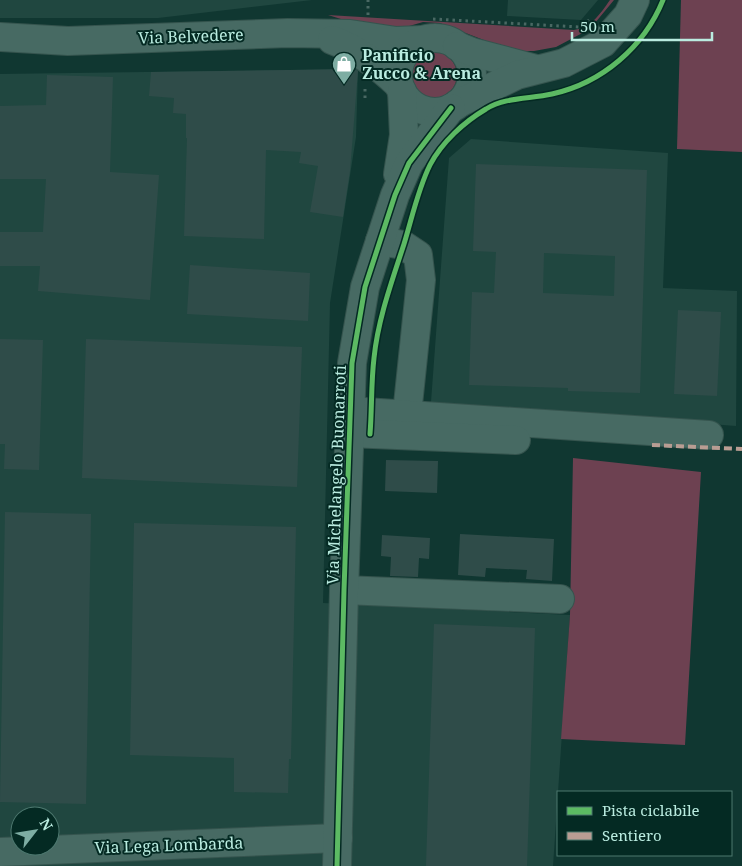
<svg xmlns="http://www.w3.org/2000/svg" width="742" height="866" font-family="'Noto Serif',serif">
<rect width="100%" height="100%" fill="#103731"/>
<g fill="#204740" fill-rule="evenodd">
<polygon points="0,0 312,0 158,18 0,18"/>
<polygon points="508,0 598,0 581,20 507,16"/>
<path d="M358,69L356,137L330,303L323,603L570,615L553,866H0V74ZM20,816H50V846H20Z"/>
<polygon points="471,139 668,153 663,288 737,291 736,426 431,402 449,158"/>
</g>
<g fill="#6d4151">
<path d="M610,0H614L590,29L556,47L534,51H512L440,23L423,22L399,29L357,24L328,15L574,30C592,27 600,14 610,0Z"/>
<polygon points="681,0 742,0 742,152 677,149"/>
<circle cx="434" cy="75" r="23"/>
<polygon points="573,458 701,472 685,745 561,739 570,615"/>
</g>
<g fill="#2f4c49" fill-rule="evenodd">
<polygon points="354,69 358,71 350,171 343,217 310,212 318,166 299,163 301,152 266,150 264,239 184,236 187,138 186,138 186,114 173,113 174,98 149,96 151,72"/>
<polygon points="47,75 113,77 110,172 159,175 150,300 38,291 40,266 0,266 0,232 43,232 46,179 0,179 0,106 46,105"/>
<path d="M476,164L647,170L640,393L568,391V388L469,385L472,292L494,293L496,252L473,251ZM544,253L615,256L614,296L543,293Z"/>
<polygon points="190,265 310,273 308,321 187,314"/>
<polygon points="678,310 721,312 717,396 674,394"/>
<polygon points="0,339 43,340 39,470 4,469 5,444 0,444"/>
<polygon points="86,339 302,347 297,487 82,478"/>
<polygon points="386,460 438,461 437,493 385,491"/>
<polygon points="5,512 91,514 86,804 0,802"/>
<polygon points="134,523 296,527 291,759 289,759 288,793 234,792 234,758 130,755"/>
<polygon points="460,534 554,539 552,581 526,579 527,570 486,568 485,577 458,575"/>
<polygon points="382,535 430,538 429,559 419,558 418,577 390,576 391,557 381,556"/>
<polygon points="434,624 535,628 527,866 426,866"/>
</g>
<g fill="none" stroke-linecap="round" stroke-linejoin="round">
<g stroke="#35544e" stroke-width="30">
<g id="minor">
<polyline points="0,37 68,41 288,33 350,34 396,41 422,40"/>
<circle cx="435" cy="75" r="37"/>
<path d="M332,40C358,49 379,66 399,85"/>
<polyline points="457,46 472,52 536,69"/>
<polyline points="457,104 517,75 564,63 603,43 628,15 635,0"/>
<polyline points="398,174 404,135 402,91"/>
<polyline points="380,241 403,245 418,255 421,280 407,414"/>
<polyline points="350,411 709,435"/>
<polyline points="349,433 516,440"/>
<polyline points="344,590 560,599"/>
<polyline points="0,852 338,838"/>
<polyline points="337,866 344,590 352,363 365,287 395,195 409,163 451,108"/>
</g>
</g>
<g stroke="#496863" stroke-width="3" stroke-dasharray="2.5 4" stroke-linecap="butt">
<polyline points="368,15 368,0"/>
<polyline points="433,19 579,27 591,19"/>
<polyline points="365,98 365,85"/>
</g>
<use href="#minor" stroke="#476a63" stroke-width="28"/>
<polyline stroke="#b99d93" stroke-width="4" stroke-dasharray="8 4" stroke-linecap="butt" points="652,445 742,449"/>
<g stroke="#042a23" stroke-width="8">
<g id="cycleway">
<path d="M370,434C372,409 371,383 374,358C378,319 392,281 404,244C412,218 418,189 430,165C442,142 464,122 486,109C505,97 530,99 552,94C602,83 644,47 663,0"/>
<polyline points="337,866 344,590 352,363 365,287 395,195 409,163 451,108"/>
</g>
</g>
<use href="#cycleway" stroke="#5cba63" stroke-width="5"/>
</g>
<defs>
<g id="shop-pin" transform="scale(1.25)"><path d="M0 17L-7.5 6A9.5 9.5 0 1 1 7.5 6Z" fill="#7eada3" stroke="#042a23"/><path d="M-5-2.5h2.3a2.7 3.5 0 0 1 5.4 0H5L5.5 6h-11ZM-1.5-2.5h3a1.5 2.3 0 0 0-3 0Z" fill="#fff"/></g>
</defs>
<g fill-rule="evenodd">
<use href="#shop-pin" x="344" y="64"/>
</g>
<g text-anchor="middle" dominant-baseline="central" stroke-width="4" stroke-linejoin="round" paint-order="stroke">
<g font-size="16" fill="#baece0" stroke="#042a23">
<text transform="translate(191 36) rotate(-2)">Via Belvedere</text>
<text transform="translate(336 475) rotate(-88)">Via Michelangelo Buonarroti</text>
<text transform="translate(169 845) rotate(-2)">Via Lega Lombarda</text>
</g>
<g font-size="16" font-weight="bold" fill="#baece0" stroke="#042a23" text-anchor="start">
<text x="362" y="55">Panificio<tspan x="362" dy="18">Zucco &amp; Arena</tspan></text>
</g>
</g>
<rect x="557" y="791" width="175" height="65" fill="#042a23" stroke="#4d786f"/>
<rect x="567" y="807" width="25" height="8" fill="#5cba63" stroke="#4d786f"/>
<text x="602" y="816" font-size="15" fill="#baece0">Pista ciclabile</text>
<rect x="567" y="832" width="25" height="8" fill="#b99d93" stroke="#4d786f"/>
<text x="602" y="841" font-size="15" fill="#baece0">Sentiero</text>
<g transform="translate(35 831) rotate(59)"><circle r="24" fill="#042a23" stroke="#4d786f"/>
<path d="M0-4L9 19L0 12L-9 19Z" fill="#7eada3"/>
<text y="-8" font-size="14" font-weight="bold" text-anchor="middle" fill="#baece0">N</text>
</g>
<path d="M572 32v8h140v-8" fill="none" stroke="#baece0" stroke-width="2.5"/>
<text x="580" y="32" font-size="15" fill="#baece0" stroke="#042a23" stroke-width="4" paint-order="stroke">50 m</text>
</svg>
